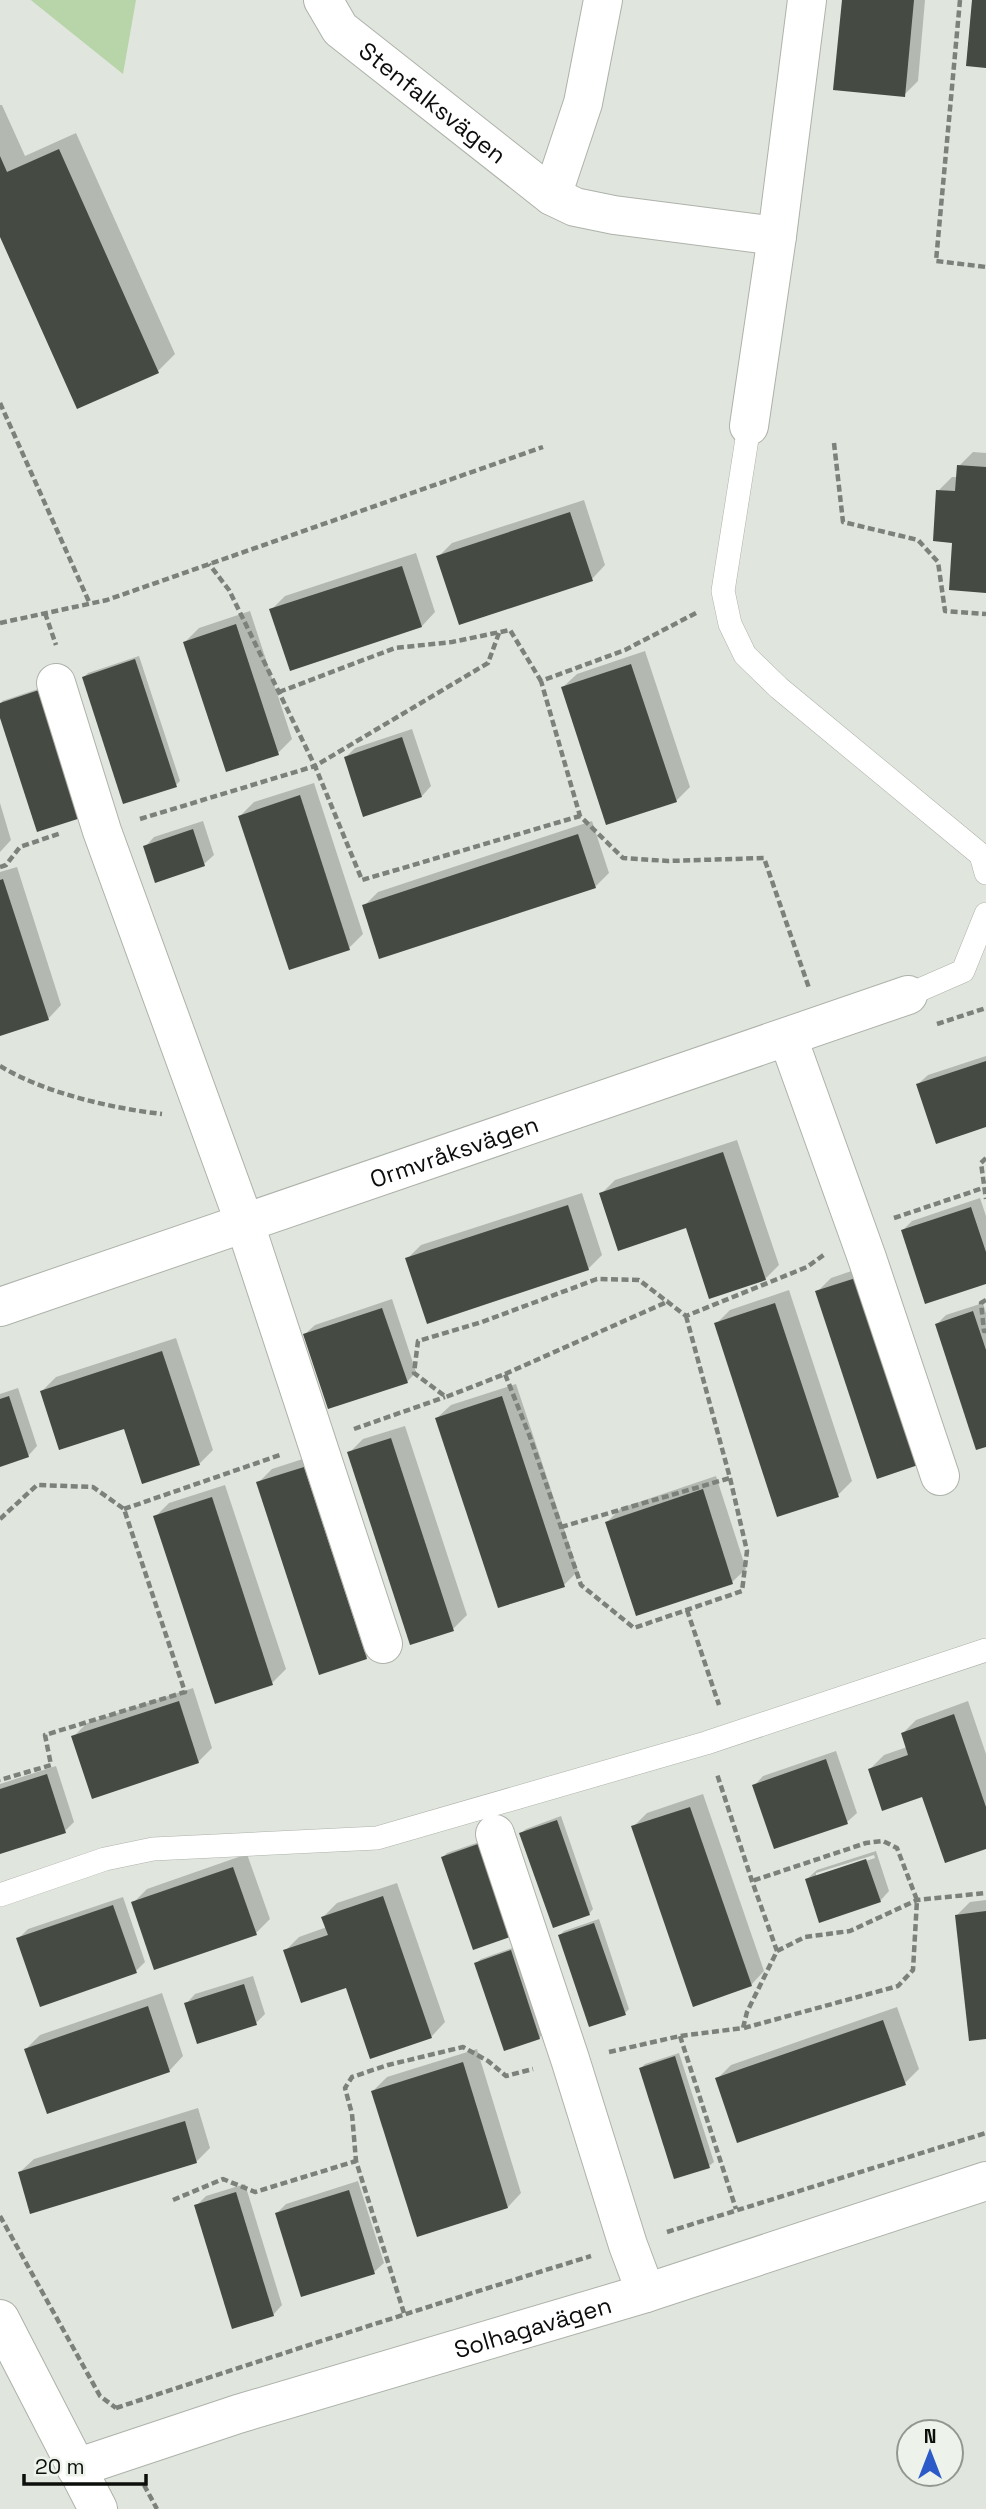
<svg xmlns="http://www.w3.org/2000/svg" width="986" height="2509" font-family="'Space Grotesk',sans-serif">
<rect width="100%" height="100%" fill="#e0e6dd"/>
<polygon fill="#b7d5a8" points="31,0 136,0 123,74 32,1"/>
<g fill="#0003" fill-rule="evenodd">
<polygon points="844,0 925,0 918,81 904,95"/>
<polygon points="0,105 2,105 25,156 76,133 175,354 158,371 0,232"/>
<polygon points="973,452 986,453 986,591 954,541 938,491 952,477 958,477 959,466"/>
<polygon points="584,500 605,565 592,579 438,557 452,543"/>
<polygon points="416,553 435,612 422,626 271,610 285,596"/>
<polygon points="250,611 292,739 278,753 185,642 199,628"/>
<polygon points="645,651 690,787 676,801 563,687 577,674"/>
<polygon points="139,656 180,781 176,785 84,677 88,673"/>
<polygon points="50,685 0,712 2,701"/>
<polygon points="412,729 431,786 422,796 346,757 355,748"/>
<polygon points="314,783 363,934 349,948 240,816 254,802"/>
<polygon points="0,803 11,840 0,852"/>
<polygon points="203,821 214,855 204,864 145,847 154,837"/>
<polygon points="592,821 609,873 595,887 364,906 378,892"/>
<polygon points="17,867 61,1005 48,1019 0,1034 0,872"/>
<polygon points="986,1056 986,1125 918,1084 928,1075"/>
<polygon points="737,1140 779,1265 765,1279 687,1226 601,1194 615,1180"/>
<polygon points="582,1193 602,1255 588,1269 407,1259 421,1245"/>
<polygon points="980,1198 986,1216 986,1282 903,1230 912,1221"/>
<polygon points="875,1263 936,1448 817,1292 831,1278"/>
<polygon points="789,1290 852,1481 838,1495 716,1324 730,1310"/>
<polygon points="392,1299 416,1372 407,1382 305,1334 315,1325"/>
<polygon points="983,1303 986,1313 986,1445 937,1324 946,1315"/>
<polygon points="176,1338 213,1450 199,1464 125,1427 42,1391 56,1377"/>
<polygon points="516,1384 578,1571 564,1585 437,1418 451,1405"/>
<polygon points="18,1388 37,1446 28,1456 0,1465 0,1394"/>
<polygon points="405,1426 467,1615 453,1629 411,1643 349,1453 363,1439"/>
<polygon points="318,1454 380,1644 366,1658 258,1483 272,1469"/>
<polygon points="716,1476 746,1569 732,1582 607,1522 621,1508"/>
<polygon points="225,1485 286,1669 272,1683 155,1517 169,1503"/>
<polygon points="193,1688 212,1748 198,1762 73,1737 87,1723"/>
<polygon points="968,1701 986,1754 986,1847 923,1794 870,1769 884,1755 907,1747 903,1733 916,1720"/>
<polygon points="836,1751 857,1813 847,1822 754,1786 763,1776"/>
<polygon points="56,1766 74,1822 65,1831 0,1852 0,1784"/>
<polygon points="703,1794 764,1971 751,1985 633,1827 647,1813"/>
<polygon points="561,1816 593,1909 589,1914 521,1833 526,1829"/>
<polygon points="482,1841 474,1947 443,1857 447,1853"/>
<path d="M876,1851L889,1891L880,1901L807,1879L817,1870ZM874,1855L875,1858L816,1877V1873Z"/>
<polygon points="247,1854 270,1919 256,1933 133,1903 147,1889"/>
<polygon points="397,1883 445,2022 432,2036 371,2057 347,1985 285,1951 299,1937 327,1927 323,1917 337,1903"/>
<polygon points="123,1897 145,1962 136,1971 18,1939 28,1929"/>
<polygon points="986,1900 986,2037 956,1916 970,1902"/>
<polygon points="599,1919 629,2009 625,2013 560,1935 564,1931"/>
<polygon points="515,1947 544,2033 539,2038 476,1963 481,1959"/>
<polygon points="253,1976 265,2014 256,2023 186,2004 195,1994"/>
<polygon points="162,1993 183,2056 170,2070 48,2111 26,2049 40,2035"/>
<polygon points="897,2007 919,2069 905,2083 717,2079 731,2065"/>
<polygon points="477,2049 521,2193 508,2207 373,2091 387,2077"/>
<polygon points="679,2053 714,2162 709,2166 641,2068 645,2064"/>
<polygon points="198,2108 210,2148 196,2162 20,2172 34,2159"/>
<polygon points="358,2181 384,2263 374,2272 302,2294 277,2213 286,2204"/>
<polygon points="245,2184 282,2305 273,2315 196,2206 206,2196"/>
</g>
<g fill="#454a43">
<polygon points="842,0 914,0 905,97 833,90"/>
<polygon points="972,0 986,0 986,68 966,66"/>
<polygon points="59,149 159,373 77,409 0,237 0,156 7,172"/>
<polygon points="957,465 986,467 986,593 949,590 952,543 933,541 936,490 955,491"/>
<polygon points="570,512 593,581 459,625 436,556"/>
<polygon points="402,566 422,627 290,671 269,609"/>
<polygon points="236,624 279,755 226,772 183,642"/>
<polygon points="135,659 177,787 123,804 82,677"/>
<polygon points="631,664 677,802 606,825 561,687"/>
<polygon points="45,688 87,816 37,832 0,718 0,703"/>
<polygon points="402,737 422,797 363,817 344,757"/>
<polygon points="300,795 350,950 289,970 238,816"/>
<polygon points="193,829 205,866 155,883 143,846"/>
<polygon points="578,834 596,888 379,959 362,905"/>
<polygon points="3,879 49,1020 0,1036 0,880"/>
<polygon points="986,1061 986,1127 936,1144 916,1084"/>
<polygon points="723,1152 766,1280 709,1299 686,1228 618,1251 599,1193"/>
<polygon points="568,1205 589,1270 427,1324 405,1258"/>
<polygon points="971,1207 986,1252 986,1284 925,1304 901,1230"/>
<polygon points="862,1276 924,1463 877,1479 815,1291"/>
<polygon points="775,1303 839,1497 777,1517 714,1323"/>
<polygon points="382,1308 408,1383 328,1409 303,1334"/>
<polygon points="973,1311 986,1350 986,1447 976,1450 935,1324"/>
<polygon points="162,1351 200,1465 142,1484 124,1429 59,1450 40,1391"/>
<polygon points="9,1396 29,1457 0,1467 0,1399"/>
<polygon points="502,1396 565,1587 498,1608 435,1418"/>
<polygon points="391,1438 454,1631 410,1645 347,1452"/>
<polygon points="304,1467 367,1659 319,1675 256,1482"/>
<polygon points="703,1489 733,1584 636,1616 605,1522"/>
<polygon points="212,1497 273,1685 215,1704 153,1516"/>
<polygon points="179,1701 199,1763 92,1799 71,1736"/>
<polygon points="954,1714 986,1807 986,1849 945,1863 922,1797 882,1811 868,1769 908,1755 901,1733"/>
<polygon points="826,1759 848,1824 774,1849 752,1785"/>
<polygon points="47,1774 66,1833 0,1854 0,1789"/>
<polygon points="690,1807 752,1986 693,2007 631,1826"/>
<polygon points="557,1820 590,1915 553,1928 519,1833"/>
<polygon points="478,1844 510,1937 473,1950 441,1857"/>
<polygon points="866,1859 881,1902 819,1923 805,1879"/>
<polygon points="233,1867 257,1935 154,1970 131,1902"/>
<polygon points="383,1896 432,2038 370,2059 346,1988 301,2003 283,1950 328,1935 321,1917"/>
<polygon points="113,1905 137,1973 40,2007 16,1938"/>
<polygon points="986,1911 986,2039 969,2041 955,1915"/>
<polygon points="594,1923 626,2015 589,2027 558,1935"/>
<polygon points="511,1950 540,2039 504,2051 474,1963"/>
<polygon points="244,1984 257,2025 197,2044 184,2003"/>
<polygon points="148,2006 170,2072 47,2114 24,2049"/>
<polygon points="883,2020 906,2085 737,2143 715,2078"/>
<polygon points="675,2056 710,2168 674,2179 639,2068"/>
<polygon points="463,2062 508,2208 417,2237 371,2091"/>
<polygon points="185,2121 197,2163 30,2214 18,2172"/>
<polygon points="349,2190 375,2274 301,2297 275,2213"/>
<polygon points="236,2192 274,2316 232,2329 194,2205"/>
</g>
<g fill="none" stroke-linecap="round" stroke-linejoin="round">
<g stroke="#adb2aa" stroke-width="24">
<g id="service">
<polyline points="749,426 723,591 730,624 745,655 779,688 981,855 986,873"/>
<polyline points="908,995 963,971 986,914"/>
<polyline points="0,1895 105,1859 153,1849 377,1838 706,1743 986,1650"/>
</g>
</g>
<g stroke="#adb2aa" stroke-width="40">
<g id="minor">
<path id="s1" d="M323,0L340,29L552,196L575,207L614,215L777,236"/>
<polyline points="552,196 583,103 603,0"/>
<polyline points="749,426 777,236 807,0"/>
<polyline points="56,683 102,831 245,1224 383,1644"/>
<polyline points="788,1038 867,1258 940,1476"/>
<path id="s2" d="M0,1307L908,995"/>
<polyline points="495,1834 570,2059 628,2245 646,2293"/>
<polyline points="0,2319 98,2509"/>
<path id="s3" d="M76,2468L238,2414L646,2293L986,2181"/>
</g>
</g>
<g stroke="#7d817b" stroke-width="4.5" stroke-dasharray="7 3.5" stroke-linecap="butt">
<polyline points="960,0 936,261 986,267"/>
<polyline points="0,403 90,604"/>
<polyline points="834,443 843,522 918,540 938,562 945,611 986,614"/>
<polyline points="45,613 56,645"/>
<polyline points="696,613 625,650 541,681 580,816 623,858 668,861 764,858 809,988"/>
<polyline points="0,623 107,600 543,447"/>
<polyline points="499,633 488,663 315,766 362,880 580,816"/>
<polyline points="279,692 395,648 452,642 510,630 541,681"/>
<polyline points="140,819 315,766 229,590 209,564"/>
<polyline points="0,867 6,865 20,847 61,833"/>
<polyline points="937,1024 986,1008"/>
<path d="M0,1066C45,1093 110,1108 162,1114"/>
<polyline points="986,1158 981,1163 986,1199"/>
<polyline points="894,1218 983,1188"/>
<polyline points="986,1300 981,1303 984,1331 986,1331"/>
<polyline points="686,1316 730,1478 747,1551 742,1591 634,1628 581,1585 530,1437 505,1374 446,1397 414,1373 418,1341 482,1322 597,1279 639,1280 686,1316 807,1267 825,1254"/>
<polyline points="505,1374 669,1301"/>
<polyline points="354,1429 445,1397"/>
<polyline points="124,1509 280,1455"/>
<polyline points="0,1519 37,1485 93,1487 124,1509 185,1692 45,1735 51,1765 0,1780"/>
<polyline points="561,1527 730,1478"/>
<polyline points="687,1610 719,1705"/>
<polyline points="777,1951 805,1937 850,1931 917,1900 986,1893"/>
<polyline points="744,2028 898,1986 913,1970 917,1900 897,1848 883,1841 866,1843 752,1881"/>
<polyline points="680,2036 736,2209"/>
<polyline points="609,2052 680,2036 743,2028 747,2012 777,1951 752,1881 717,1774"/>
<polyline points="173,2200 223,2179 255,2192 356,2161"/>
<polyline points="0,2216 100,2396 116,2408"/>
<polyline points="667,2232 986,2133"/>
<polyline points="404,2313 356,2161 352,2114 345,2088 352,2077 388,2065 463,2047 488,2061 506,2076 533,2069"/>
<path d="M116,2408C274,2356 432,2305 591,2256"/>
<polyline points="144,2485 157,2509"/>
</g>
<use href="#service" stroke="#fff" stroke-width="23"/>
<use href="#minor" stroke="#fff" stroke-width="38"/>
</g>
<g text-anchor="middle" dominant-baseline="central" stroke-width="7" stroke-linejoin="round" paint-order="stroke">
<g font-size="24" fill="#0c0e0b" stroke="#edf3ea">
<text stroke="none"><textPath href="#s1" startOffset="152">Stenfalksvägen</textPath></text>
<text stroke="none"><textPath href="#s2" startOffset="480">Ormvråksvägen</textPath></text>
<text stroke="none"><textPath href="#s3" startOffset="478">Solhagavägen</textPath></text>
</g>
</g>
<g transform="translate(930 2453)"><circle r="33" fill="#edf3ea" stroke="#939791" stroke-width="2"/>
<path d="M0-5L12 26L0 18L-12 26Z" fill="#2c5ac8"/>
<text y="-10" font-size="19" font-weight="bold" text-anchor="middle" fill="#0c0e0b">N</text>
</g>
<path d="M24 2474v10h122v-10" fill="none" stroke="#0c0e0b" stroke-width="3.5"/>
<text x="35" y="2474" font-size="21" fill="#0c0e0b" stroke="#edf3ea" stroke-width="5" paint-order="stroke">20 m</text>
</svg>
